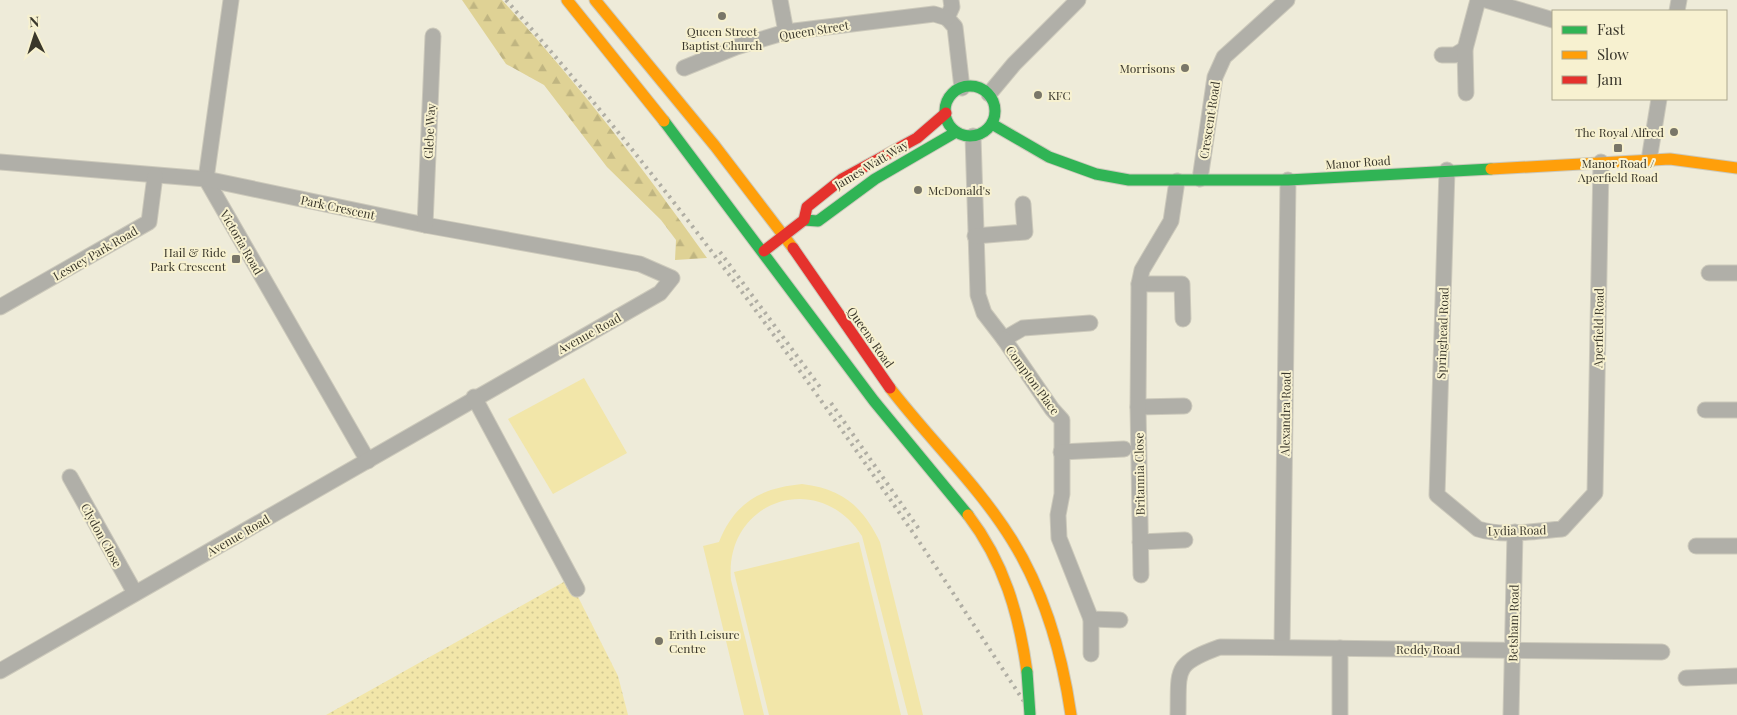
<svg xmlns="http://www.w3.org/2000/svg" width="1737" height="715" font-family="'Playfair Display',serif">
<defs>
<pattern id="grass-dots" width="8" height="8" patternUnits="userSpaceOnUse" patternTransform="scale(1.25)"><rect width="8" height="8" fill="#f2e6a9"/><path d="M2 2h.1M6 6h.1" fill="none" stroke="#d0c692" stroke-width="1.8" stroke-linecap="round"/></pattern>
<pattern id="forest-firs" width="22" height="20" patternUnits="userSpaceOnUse" patternTransform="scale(1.25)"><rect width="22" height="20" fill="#dfd295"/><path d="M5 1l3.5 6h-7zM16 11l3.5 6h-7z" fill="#c0b581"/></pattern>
</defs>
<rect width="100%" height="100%" fill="#eeebd9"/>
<polygon fill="url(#grass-dots)" points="569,579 618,676 628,715 326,715"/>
<path fill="url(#forest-firs)" d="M462,0H502C576,81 643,168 707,258L675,260L676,240L661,220L607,167L544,85L506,64Z"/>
<g fill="#f2e6a9">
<polygon points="584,378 627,453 553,494 508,419"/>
<path d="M802,484C843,489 862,506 880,542L923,715H908L862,536C819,468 724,500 731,580L764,715H744L703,546L719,542C735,502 761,488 802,484Z"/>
<polygon points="859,542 901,715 769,715 734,572"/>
</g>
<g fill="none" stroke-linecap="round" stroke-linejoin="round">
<g stroke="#ccc9bb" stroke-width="17">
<g id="street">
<polyline points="231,0 206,179 368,461"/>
<polyline points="780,0 786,32"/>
<polyline points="951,0 952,7 947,18 955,27 962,88"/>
<polyline points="1486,0 1553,20"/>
<polyline points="1677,11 1679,0"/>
<polyline points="1442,55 1455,55 1465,49"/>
<polyline points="684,68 736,47 786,32 934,14 947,18"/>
<polyline points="1466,93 1465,49 1478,0"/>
<polyline points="989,94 1014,64 1078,0"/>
<polyline points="973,136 978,295 984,313 1004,339 1023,328 1090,323"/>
<polyline points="1649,160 1659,99"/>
<polyline points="0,162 206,179 425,225 640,264 672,278 660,293 0,671"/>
<path d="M1447,170L1437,495L1478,529C1503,537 1536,531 1562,529L1595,493L1601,162"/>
<polyline points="1200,179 1215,77 1224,57 1287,0"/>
<polyline points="425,225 433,36"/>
<polyline points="975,236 1025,232 1023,204"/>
<polyline points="1709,273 1737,273"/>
<polyline points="1139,284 1182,284 1183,319"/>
<polyline points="0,307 149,222 155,176"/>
<polyline points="1004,339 1052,409 1062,420 1062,494 1058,515 1059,538 1091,619 1120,620"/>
<polyline points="474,397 577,589"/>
<polyline points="1138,407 1184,406"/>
<polyline points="1705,410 1737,410"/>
<polyline points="1061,452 1124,449"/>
<polyline points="70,477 135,593"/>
<polyline points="1140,542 1185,540"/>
<polyline points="1696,546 1737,546"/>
<polyline points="1141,575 1138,407 1139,284 1142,270 1171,221 1177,181"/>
<polyline points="1091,619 1091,654"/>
<polyline points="1282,647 1288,180"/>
<polyline points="1340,648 1340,715"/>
<polyline points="1686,678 1737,676"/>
<path d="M1178,715C1179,669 1173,664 1220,647L1662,652"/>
<polyline points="1511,715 1515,532"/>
</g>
</g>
<g stroke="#ccc9bb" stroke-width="13">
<g id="fast">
<circle cx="970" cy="111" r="25"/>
<polyline points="664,121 874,401 968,515"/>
<polyline points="992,124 1049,157 1096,174 1129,180 1288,180 1491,169"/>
<polyline points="804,220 818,221 875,179 956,132"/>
</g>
</g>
<g stroke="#ccc9bb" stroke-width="13">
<g id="slow">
<polyline points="567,0 664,121"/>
<polyline points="595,0 715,146 793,248"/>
<polyline points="1491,169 1670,159 1737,168"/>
<path d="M890,388C929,439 978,485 1012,540C1045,593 1062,653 1071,715"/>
<path d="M968,515C1004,562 1019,614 1027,672"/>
</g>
</g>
<g stroke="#ccc9bb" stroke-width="13">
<g id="jam">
<polyline points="793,248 890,388"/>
<polyline points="764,251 804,220 807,207 842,179 917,138 946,113"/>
</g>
</g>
<use href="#street" stroke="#b0afa8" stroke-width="15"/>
<use href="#fast" stroke="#30b455" stroke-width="11"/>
<use href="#slow" stroke="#ff9f0a" stroke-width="11"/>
<use href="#jam" stroke="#e5322d" stroke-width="11"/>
<g stroke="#b0aea4" stroke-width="4" stroke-dasharray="2.5 5" stroke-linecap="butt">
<path d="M506,0C657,170 792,355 920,543C958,600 995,658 1033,715"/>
<polyline points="720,252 820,387"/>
<polyline points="831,403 921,532"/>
</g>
<g stroke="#ccc9bb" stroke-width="13" stroke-linecap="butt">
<polyline id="fast-bridge" points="1027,672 1030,715"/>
</g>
<use href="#fast-bridge" stroke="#30b455" stroke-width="11"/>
</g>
<g fill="#797668" stroke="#f7f1d0" stroke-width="2">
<circle cx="722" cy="16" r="5"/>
<circle cx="1185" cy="68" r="5"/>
<circle cx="1038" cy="95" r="5"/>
<circle cx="1674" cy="132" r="5"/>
<rect x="1613" y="143" width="10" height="10" rx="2.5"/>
<circle cx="918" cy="190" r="5"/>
<rect x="231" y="254" width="10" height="10" rx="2.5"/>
<circle cx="659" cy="641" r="5"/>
</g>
<g text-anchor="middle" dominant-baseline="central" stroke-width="4" stroke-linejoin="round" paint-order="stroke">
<g font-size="12" fill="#3a372b" stroke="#f7f1d0">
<text transform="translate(814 30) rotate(-9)">Queen Street</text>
<text transform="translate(1209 120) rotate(-81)">Crescent Road</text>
<text transform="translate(429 131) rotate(-87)">Glebe Way</text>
<text transform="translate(1358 162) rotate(-4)">Manor Road</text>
<text transform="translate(871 164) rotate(-31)">James Watt Way</text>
<text transform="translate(338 207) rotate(12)">Park Crescent</text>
<text transform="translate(242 242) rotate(60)">Victoria Road</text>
<text transform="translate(95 253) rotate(-30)">Lesney Park Road</text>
<text transform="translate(1598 328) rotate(-89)">Aperfield Road</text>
<text transform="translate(589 333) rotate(-29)">Avenue Road</text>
<text transform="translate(1442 333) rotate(-88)">Springhead Road</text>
<text transform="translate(871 337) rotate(55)">Queens Road</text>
<text transform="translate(1033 380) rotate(54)">Compton Place</text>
<text transform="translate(1285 414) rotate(-89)">Alexandra Road</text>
<text transform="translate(1139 474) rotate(-91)">Britannia Close</text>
<text transform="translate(1517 530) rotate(-1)">Lydia Road</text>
<text transform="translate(102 535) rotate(61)">Clydon Close</text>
<text transform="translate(238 535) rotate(-30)">Avenue Road</text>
<text transform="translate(1513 623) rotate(-89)">Betsham Road</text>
<text x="1428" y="649">Reddy Road</text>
</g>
<g font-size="12" fill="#3a372b" stroke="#f7f1d0" text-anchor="end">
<text x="722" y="31" text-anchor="middle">Queen Street<tspan x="722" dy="14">Baptist Church</tspan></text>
<text x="1175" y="68">Morrisons</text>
<text x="1048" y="95" text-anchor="start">KFC</text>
<text x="1664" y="132">The Royal Alfred</text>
<text x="1618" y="163" text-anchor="middle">Manor Road /<tspan x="1618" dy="14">Aperfield Road</tspan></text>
<text x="928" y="190" text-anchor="start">McDonald's</text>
<text x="226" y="252">Hail &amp; Ride<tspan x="226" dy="14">Park Crescent</tspan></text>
<text x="669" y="634" text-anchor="start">Erith Leisure<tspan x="669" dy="14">Centre</tspan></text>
</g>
</g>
<rect x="1552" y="10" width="175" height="90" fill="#f7f1d0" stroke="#aba78e"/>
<rect x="1562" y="26" width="25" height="8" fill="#30b455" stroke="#aba78e"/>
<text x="1597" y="35" font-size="15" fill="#3a372b">Fast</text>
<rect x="1562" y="51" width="25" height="8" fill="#ff9f0a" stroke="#aba78e"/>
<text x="1597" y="60" font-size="15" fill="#3a372b">Slow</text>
<rect x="1562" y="76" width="25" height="8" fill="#e5322d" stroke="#aba78e"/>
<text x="1597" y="85" font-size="15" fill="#3a372b">Jam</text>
<g transform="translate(35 35) rotate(356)" stroke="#f7f1d0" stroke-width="4" paint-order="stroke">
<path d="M0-4L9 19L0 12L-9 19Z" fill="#3a372b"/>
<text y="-8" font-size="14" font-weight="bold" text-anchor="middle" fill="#3a372b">N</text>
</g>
</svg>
